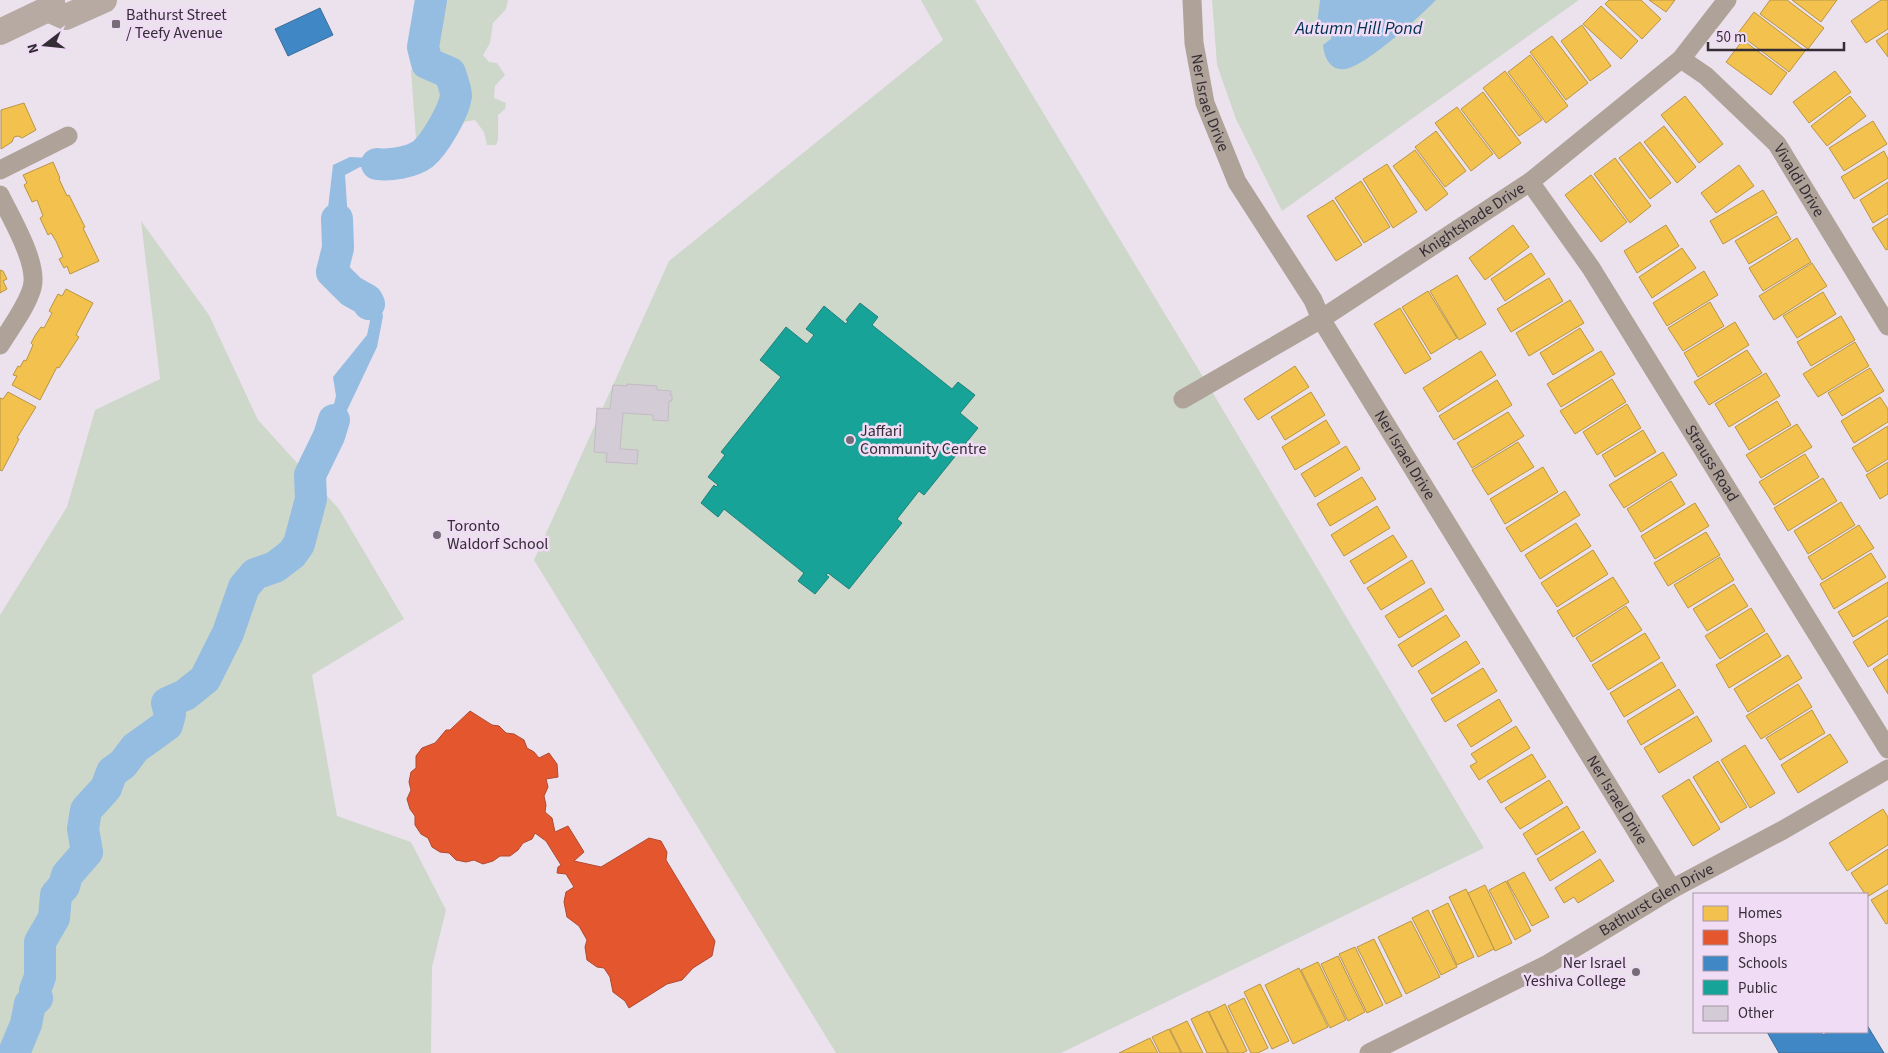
<svg xmlns="http://www.w3.org/2000/svg" width="1888" height="1053" font-family="'Source Sans 3',sans-serif">
<rect width="100%" height="100%" fill="#ece2ee"/>
<g fill="#cdd8ca">
<polygon points="420,0 508,0 506,9 493,23 490,43 483,55 489,62 497,63 505,75 495,86 494,98 506,103 505,109 498,115 498,140 496,145 487,145 484,132 475,120 459,123 451,120 425,160 417,152 411,71 422,54 420,45 424,35"/>
<polygon points="921,0 975,0 1214,395 1484,848 1061,1053 836,1053 534,560 669,261 943,40"/>
<polygon points="1212,0 1579,0 1282,211 1236,119 1217,65"/>
<polygon points="141,221 209,315 258,420 339,509 404,619 312,675 337,816 411,842 446,910 432,967 431,1053 0,1053 0,615 67,507 95,410 160,379"/>
</g>
<g fill="#95bce1">
<path d="M1320,0H1436C1420,16 1365,67 1345,69C1330,71 1324,57 1323,45L1332,38L1317,25Z"/>
<path d="M417,152L425,160L409,169L381,170L360,167L345,175L347,205L346,271L364,291L379,302L383,316L377,347L341,423L334,447L325,462L319,464L316,461L312,453L320,446L326,435L336,396L333,377L367,335L370,321L367,306L355,298L341,294C335,279 337,265 326,254L334,243L333,227L327,217L333,165L350,157L370,158L378,161Z"/>
</g>
<g fill="#f2c14e" stroke="#b99547">
<polygon points="1609,0 1641,0 1661,19 1642,39 1605,4"/>
<polygon points="1649,0 1675,0 1666,12"/>
<polygon points="1770,0 1787,0 1824,28 1808,49 1760,14"/>
<polygon points="1792,0 1837,0 1821,22"/>
<polygon points="1881,0 1888,0 1888,29 1866,43 1851,21"/>
<polygon points="1601,6 1638,41 1621,59 1583,24"/>
<polygon points="1754,12 1805,51 1789,72 1738,33"/>
<polygon points="1582,25 1611,66 1590,81 1561,41"/>
<polygon points="1888,33 1888,57 1876,41"/>
<polygon points="1552,36 1588,83 1566,100 1530,52"/>
<polygon points="1743,40 1787,73 1771,95 1726,62"/>
<polygon points="1530,55 1568,106 1546,123 1508,72"/>
<polygon points="1505,71 1542,120 1519,136 1483,88"/>
<polygon points="1835,71 1851,92 1809,123 1793,102"/>
<polygon points="1483,92 1521,143 1499,159 1461,109"/>
<polygon points="1685,96 1723,144 1699,163 1661,115"/>
<polygon points="1850,96 1866,116 1827,146 1811,126"/>
<polygon points="24,103 36,130 22,138 18,136 14,137 12,142 1,149 1,110"/>
<polygon points="1457,107 1493,154 1471,171 1435,123"/>
<polygon points="1873,121 1887,144 1844,171 1829,148"/>
<polygon points="1664,126 1696,167 1677,183 1644,142"/>
<polygon points="1436,131 1466,171 1445,187 1415,147"/>
<polygon points="1640,142 1671,183 1650,199 1619,158"/>
<polygon points="1415,150 1448,194 1426,211 1393,166"/>
<polygon points="1884,151 1888,159 1888,178 1854,199 1841,177"/>
<polygon points="1615,158 1651,206 1630,223 1594,174"/>
<polygon points="53,162 60,178 59,179 67,196 69,195 85,227 83,228 99,261 70,274 67,266 64,268 59,259 63,257 56,241 51,233 48,235 40,218 43,216 37,200 32,202 24,185 27,183 23,175"/>
<polygon points="1387,164 1417,212 1393,228 1363,179"/>
<polygon points="1739,165 1754,186 1716,213 1701,193"/>
<polygon points="1591,175 1627,222 1601,242 1565,195"/>
<polygon points="1361,181 1390,227 1364,243 1335,198"/>
<polygon points="1888,182 1888,214 1873,223 1860,200"/>
<polygon points="1763,190 1777,213 1723,244 1710,221"/>
<polygon points="1333,200 1362,245 1336,261 1307,216"/>
<polygon points="1777,216 1791,239 1749,264 1735,241"/>
<polygon points="1888,218 1888,249 1886,250 1872,228"/>
<polygon points="1513,225 1529,247 1485,280 1469,258"/>
<polygon points="1666,225 1679,246 1637,273 1624,251"/>
<polygon points="1797,238 1811,262 1763,291 1749,268"/>
<polygon points="1682,248 1696,268 1652,298 1639,277"/>
<polygon points="1531,253 1545,274 1505,301 1491,279"/>
<polygon points="1812,263 1827,286 1774,320 1759,296"/>
<polygon points="0,270 3,271 7,279 3,281 7,289 0,293"/>
<polygon points="1704,271 1718,295 1667,326 1653,303"/>
<polygon points="1457,275 1486,324 1459,340 1430,291"/>
<polygon points="1549,278 1563,301 1511,332 1497,309"/>
<polygon points="66,289 93,303 76,335 79,337 59,368 57,367 40,400 12,385 17,376 13,375 18,366 20,367 24,360 26,361 33,345 31,343 36,334 41,327 44,328 52,313 49,311 58,294 62,296"/>
<polygon points="1428,291 1457,338 1431,354 1402,307"/>
<polygon points="1823,292 1836,314 1797,338 1783,316"/>
<polygon points="1570,300 1584,323 1529,356 1516,333"/>
<polygon points="1710,302 1724,326 1683,351 1668,328"/>
<polygon points="1400,308 1431,359 1405,374 1374,324"/>
<polygon points="1841,316 1855,340 1811,366 1797,342"/>
<polygon points="1735,322 1749,345 1698,377 1684,353"/>
<polygon points="1580,328 1594,350 1553,375 1540,353"/>
<polygon points="1855,342 1869,366 1818,397 1803,374"/>
<polygon points="1747,350 1762,373 1709,405 1694,382"/>
<polygon points="1481,351 1496,375 1438,412 1423,388"/>
<polygon points="1601,351 1615,374 1561,407 1547,384"/>
<polygon points="1295,366 1309,387 1258,420 1244,399"/>
<polygon points="1870,368 1884,391 1842,416 1828,393"/>
<polygon points="1766,373 1780,396 1729,427 1715,404"/>
<polygon points="1612,379 1626,402 1575,434 1560,411"/>
<polygon points="1497,380 1512,405 1454,440 1439,416"/>
<polygon points="8,392 36,407 17,438 19,439 2,471 0,470 0,398 3,399"/>
<polygon points="1311,392 1325,415 1285,440 1271,417"/>
<polygon points="1880,397 1888,409 1888,422 1854,443 1841,421"/>
<polygon points="1777,401 1791,425 1749,450 1735,427"/>
<polygon points="1627,404 1641,428 1597,455 1583,432"/>
<polygon points="1508,412 1524,436 1472,468 1457,443"/>
<polygon points="1326,420 1340,443 1295,470 1282,447"/>
<polygon points="1797,424 1812,447 1761,478 1746,455"/>
<polygon points="1888,426 1888,459 1867,472 1852,448"/>
<polygon points="1643,430 1656,452 1615,477 1602,455"/>
<polygon points="1518,442 1534,467 1488,495 1472,470"/>
<polygon points="1346,446 1360,469 1315,497 1301,474"/>
<polygon points="1663,452 1677,475 1624,508 1609,485"/>
<polygon points="1805,454 1819,477 1774,505 1759,482"/>
<polygon points="1888,462 1888,494 1880,499 1866,475"/>
<polygon points="1543,467 1558,492 1505,524 1490,499"/>
<polygon points="1362,477 1376,499 1330,526 1317,504"/>
<polygon points="1823,478 1837,501 1788,531 1774,508"/>
<polygon points="1671,481 1685,504 1641,532 1627,509"/>
<polygon points="1565,491 1580,515 1521,552 1506,528"/>
<polygon points="1841,502 1855,525 1808,554 1794,531"/>
<polygon points="1695,503 1709,526 1655,559 1641,536"/>
<polygon points="1377,506 1390,528 1344,556 1331,535"/>
<polygon points="1576,523 1591,546 1540,579 1525,555"/>
<polygon points="1859,525 1874,548 1822,580 1808,557"/>
<polygon points="1706,532 1720,555 1668,586 1654,563"/>
<polygon points="1393,535 1407,557 1364,584 1350,561"/>
<polygon points="1593,550 1608,574 1557,607 1541,583"/>
<polygon points="1871,553 1886,577 1834,609 1820,584"/>
<polygon points="1720,557 1734,580 1688,608 1674,585"/>
<polygon points="1412,560 1425,583 1381,610 1367,588"/>
<polygon points="1613,577 1629,602 1573,637 1557,611"/>
<polygon points="1888,582 1888,616 1853,637 1838,612"/>
<polygon points="1734,584 1748,606 1707,631 1693,609"/>
<polygon points="1431,588 1444,610 1399,638 1385,616"/>
<polygon points="1626,606 1642,630 1591,662 1576,638"/>
<polygon points="1751,608 1765,631 1720,659 1705,636"/>
<polygon points="1446,615 1460,636 1412,667 1398,645"/>
<polygon points="1888,620 1888,654 1868,667 1853,642"/>
<polygon points="1645,633 1660,658 1608,690 1592,665"/>
<polygon points="1767,633 1781,656 1729,688 1716,665"/>
<polygon points="1466,641 1480,663 1432,694 1418,671"/>
<polygon points="1788,655 1802,678 1748,712 1734,689"/>
<polygon points="1888,659 1888,694 1873,669"/>
<polygon points="1662,662 1676,686 1624,717 1610,693"/>
<polygon points="1483,668 1497,691 1445,722 1431,699"/>
<polygon points="1798,684 1812,707 1761,739 1746,716"/>
<polygon points="1679,689 1694,713 1641,745 1627,721"/>
<polygon points="1499,699 1512,721 1471,747 1457,725"/>
<polygon points="1812,710 1825,733 1780,760 1766,738"/>
<polygon points="1697,716 1712,741 1659,773 1644,748"/>
<polygon points="1516,726 1530,748 1479,780 1470,766 1477,762 1471,754"/>
<polygon points="1830,734 1848,762 1798,793 1781,765"/>
<polygon points="1745,745 1775,793 1750,808 1721,760"/>
<polygon points="1532,754 1546,777 1501,803 1487,781"/>
<polygon points="1718,761 1747,807 1721,823 1693,777"/>
<polygon points="1689,779 1720,829 1693,846 1662,796"/>
<polygon points="1549,780 1563,803 1520,829 1505,808"/>
<polygon points="1567,806 1580,828 1536,855 1523,834"/>
<polygon points="1883,809 1888,817 1888,845 1847,871 1829,843"/>
<polygon points="1583,831 1596,852 1550,881 1537,859"/>
<polygon points="1888,849 1888,884 1867,897 1867,894 1865,894 1851,873"/>
<polygon points="1600,859 1614,881 1578,903 1574,897 1564,903 1555,888"/>
<polygon points="1524,872 1549,917 1532,926 1507,881"/>
<polygon points="1506,881 1531,931 1515,940 1489,890"/>
<polygon points="1485,885 1512,943 1495,951 1468,893"/>
<polygon points="1466,889 1494,949 1478,957 1449,897"/>
<polygon points="1888,890 1888,923 1886,924 1871,900"/>
<polygon points="1448,903 1474,957 1457,965 1432,911"/>
<polygon points="1428,910 1457,967 1441,975 1412,918"/>
<polygon points="1411,921 1440,977 1406,994 1378,937"/>
<polygon points="1374,939 1402,996 1386,1004 1357,947"/>
<polygon points="1355,947 1383,1005 1367,1013 1339,954"/>
<polygon points="1338,956 1365,1012 1348,1021 1321,964"/>
<polygon points="1318,962 1346,1020 1330,1028 1301,970"/>
<polygon points="1299,968 1328,1027 1293,1044 1265,985"/>
<polygon points="1260,984 1289,1041 1272,1049 1244,992"/>
<polygon points="1244,998 1268,1048 1258,1053 1251,1053 1228,1006"/>
<polygon points="1225,1004 1247,1051 1242,1053 1229,1053 1209,1012"/>
<polygon points="1208,1011 1228,1053 1207,1053 1191,1019"/>
<polygon points="1187,1021 1203,1053 1182,1053 1170,1029"/>
<polygon points="1169,1029 1181,1053 1160,1053 1152,1037"/>
<polygon points="1150,1038 1158,1053 1119,1053"/>
</g>
<polygon fill="#e4572e" stroke="#af4a30" points="470,711 492,725 499,726 506,733 514,734 524,740 527,748 534,752 539,758 549,753 557,764 558,777 546,779 548,787 544,796 546,805 545,812 552,818 555,832 568,826 584,852 574,861 601,867 649,838 661,841 667,852 666,860 715,941 712,956 693,968 682,980 667,984 629,1008 625,1001 613,992 610,977 604,968 597,967 587,960 585,947 587,940 579,926 567,917 564,902 566,892 574,887 566,874 557,873 558,867 561,865 546,841 535,833 532,839 523,843 518,850 510,856 500,856 493,861 483,864 474,860 466,862 456,860 449,853 440,852 432,847 428,838 421,834 415,825 415,816 410,809 407,799 411,790 409,782 411,772 416,768 416,756 422,748 435,743 446,730 450,730"/>
<g fill="#3f88c5" stroke="#3c6d9a">
<polygon points="320,8 333,35 288,56 275,29"/>
<polygon points="1867,1025 1884,1053 1779,1053 1767,1032 1821,1032 1823,1035 1829,1032 1867,1032"/>
</g>
<polygon fill="#17a398" stroke="#20807b" points="860,303 878,317 872,325 952,389 958,382 975,395 960,413 978,428 924,495 919,491 897,519 902,523 849,589 828,573 826,575 829,577 815,594 798,581 804,573 724,509 718,517 701,503 714,485 716,487 718,485 708,477 725,455 721,452 781,377 760,360 786,327 807,344 814,335 806,329 824,306 846,324 848,321 846,320"/>
<g fill="none" stroke-linecap="round" stroke-linejoin="round">
<g stroke="#95bce1" stroke-width="32">
<path d="M377,164C390,166 412,162 423,154C435,144 454,111 456,96C456,89 452,80 450,73L427,63L423,47L431,0"/>
<polyline points="337,219 338,248 332,272 351,291 367,300 369,304"/>
<polyline points="14,1053 26,1024 30,1004 37,998 35,990 40,977 40,942 54,918 56,895 64,886 67,875 87,852 83,829 86,810 106,788 112,772 123,764 135,748 167,725 170,714 167,703 185,695 205,679 228,633 244,587 255,574 275,567 292,554 299,544 311,499 310,475 329,436 334,420"/>
</g>
</g>
<polygon fill="#d3cbd5" stroke="#c3bbc5" points="627,384 657,386 657,390 671,391 670,395 672,395 672,401 669,401 668,421 653,420 653,415 623,413 620,449 638,450 637,464 606,462 607,453 594,452 597,408 610,409 613,385 627,386"/>
<g fill="none" stroke-linecap="round" stroke-linejoin="round">
<g stroke="#afa298" stroke-width="19">
<path id="s1" d="M1192,0L1194,43L1205,103L1237,182L1313,300L1321,319L1672,889"/>
<path id="s2" d="M1681,59L1706,76L1777,144L1888,326"/>
<polyline points="0,170 68,136"/>
<path id="s3" d="M1530,182L1591,268L1888,749"/>
<path d="M0,195C11,218 39,264 32,288C26,308 11,327 0,345"/>
<path id="s4" d="M1183,399L1321,319L1530,182L1681,59L1727,0"/>
<path id="s5" d="M1369,1053L1548,964L1672,889L1783,830L1888,769"/>
</g>
<g stroke="#b7aaa3" stroke-width="26">
<polyline points="48,9 66,17 104,0"/>
<polyline points="0,32 48,9 52,0"/>
</g>
</g>
<g fill="#746c76" stroke="#f0dcf4" stroke-width="2">
<rect x="111" y="19" width="10" height="10" rx="2.5"/>
<circle cx="850" cy="440" r="5"/>
<circle cx="437" cy="535" r="5"/>
<circle cx="1636" cy="972" r="5"/>
</g>
<g text-anchor="middle" dominant-baseline="central" stroke-width="5" stroke-linejoin="round" paint-order="stroke">
<g font-size="16" fill="#342d36" stroke="#f0dcf4" text-anchor="start">
<text x="126" y="15">Bathurst Street<tspan x="126" dy="18">/ Teefy Avenue</tspan></text>
<text x="860" y="431">Jaffari<tspan x="860" dy="18">Community Centre</tspan></text>
<text x="447" y="526">Toronto<tspan x="447" dy="18">Waldorf School</tspan></text>
<text x="1626" y="963" text-anchor="end">Ner Israel<tspan x="1626" dy="18">Yeshiva College</tspan></text>
</g>
<g font-size="16" fill="#342d36" stroke="#f0dcf4">
<text stroke="none"><textPath href="#s1" startOffset="105">Ner Israel Drive</textPath></text>
<text stroke="none"><textPath href="#s2" startOffset="171">Vivaldi Drive</textPath></text>
<text stroke="none"><textPath href="#s4" startOffset="340">Knightshade Drive</textPath></text>
<text stroke="none"><textPath href="#s1" startOffset="510">Ner Israel Drive</textPath></text>
<text stroke="none"><textPath href="#s3" startOffset="335">Strauss Road</textPath></text>
<text stroke="none"><textPath href="#s1" startOffset="915">Ner Israel Drive</textPath></text>
<text stroke="none"><textPath href="#s5" startOffset="326">Bathurst Glen Drive</textPath></text>
</g>
<g font-size="18" font-style="italic" fill="#003151" stroke="#f0dcf4">
<text x="1359" y="28">Autumn Hill Pond</text>
</g>
</g>
<rect x="1693" y="893" width="175" height="140" fill="#f0dcf4" stroke="#a596a8"/>
<rect x="1703" y="906" width="25" height="15" fill="#f2c14e" stroke="#a596a8"/>
<text x="1738" y="918" font-size="15" fill="#342d36">Homes</text>
<rect x="1703" y="930" width="25" height="15" fill="#e4572e" stroke="#a596a8"/>
<text x="1738" y="943" font-size="15" fill="#342d36">Shops</text>
<rect x="1703" y="956" width="25" height="15" fill="#3f88c5" stroke="#a596a8"/>
<text x="1738" y="968" font-size="15" fill="#342d36">Schools</text>
<rect x="1703" y="980" width="25" height="15" fill="#17a398" stroke="#a596a8"/>
<text x="1738" y="993" font-size="15" fill="#342d36">Public</text>
<rect x="1703" y="1006" width="25" height="15" fill="#d3cbd5" stroke="#a596a8"/>
<text x="1738" y="1018" font-size="15" fill="#342d36">Other</text>
<g transform="translate(45 45) rotate(254)" stroke="#f0dcf4" stroke-width="4" paint-order="stroke">
<path d="M0-4L9 19L0 12L-9 19Z" fill="#342d36"/>
<text y="-8" font-size="14" font-weight="bold" text-anchor="middle" fill="#342d36">N</text>
</g>
<path d="M1708 42v8h136v-8" fill="none" stroke="#342d36" stroke-width="2.5"/>
<text x="1716" y="42" font-size="15" fill="#342d36" stroke="#f0dcf4" stroke-width="4" paint-order="stroke">50 m</text>
</svg>
